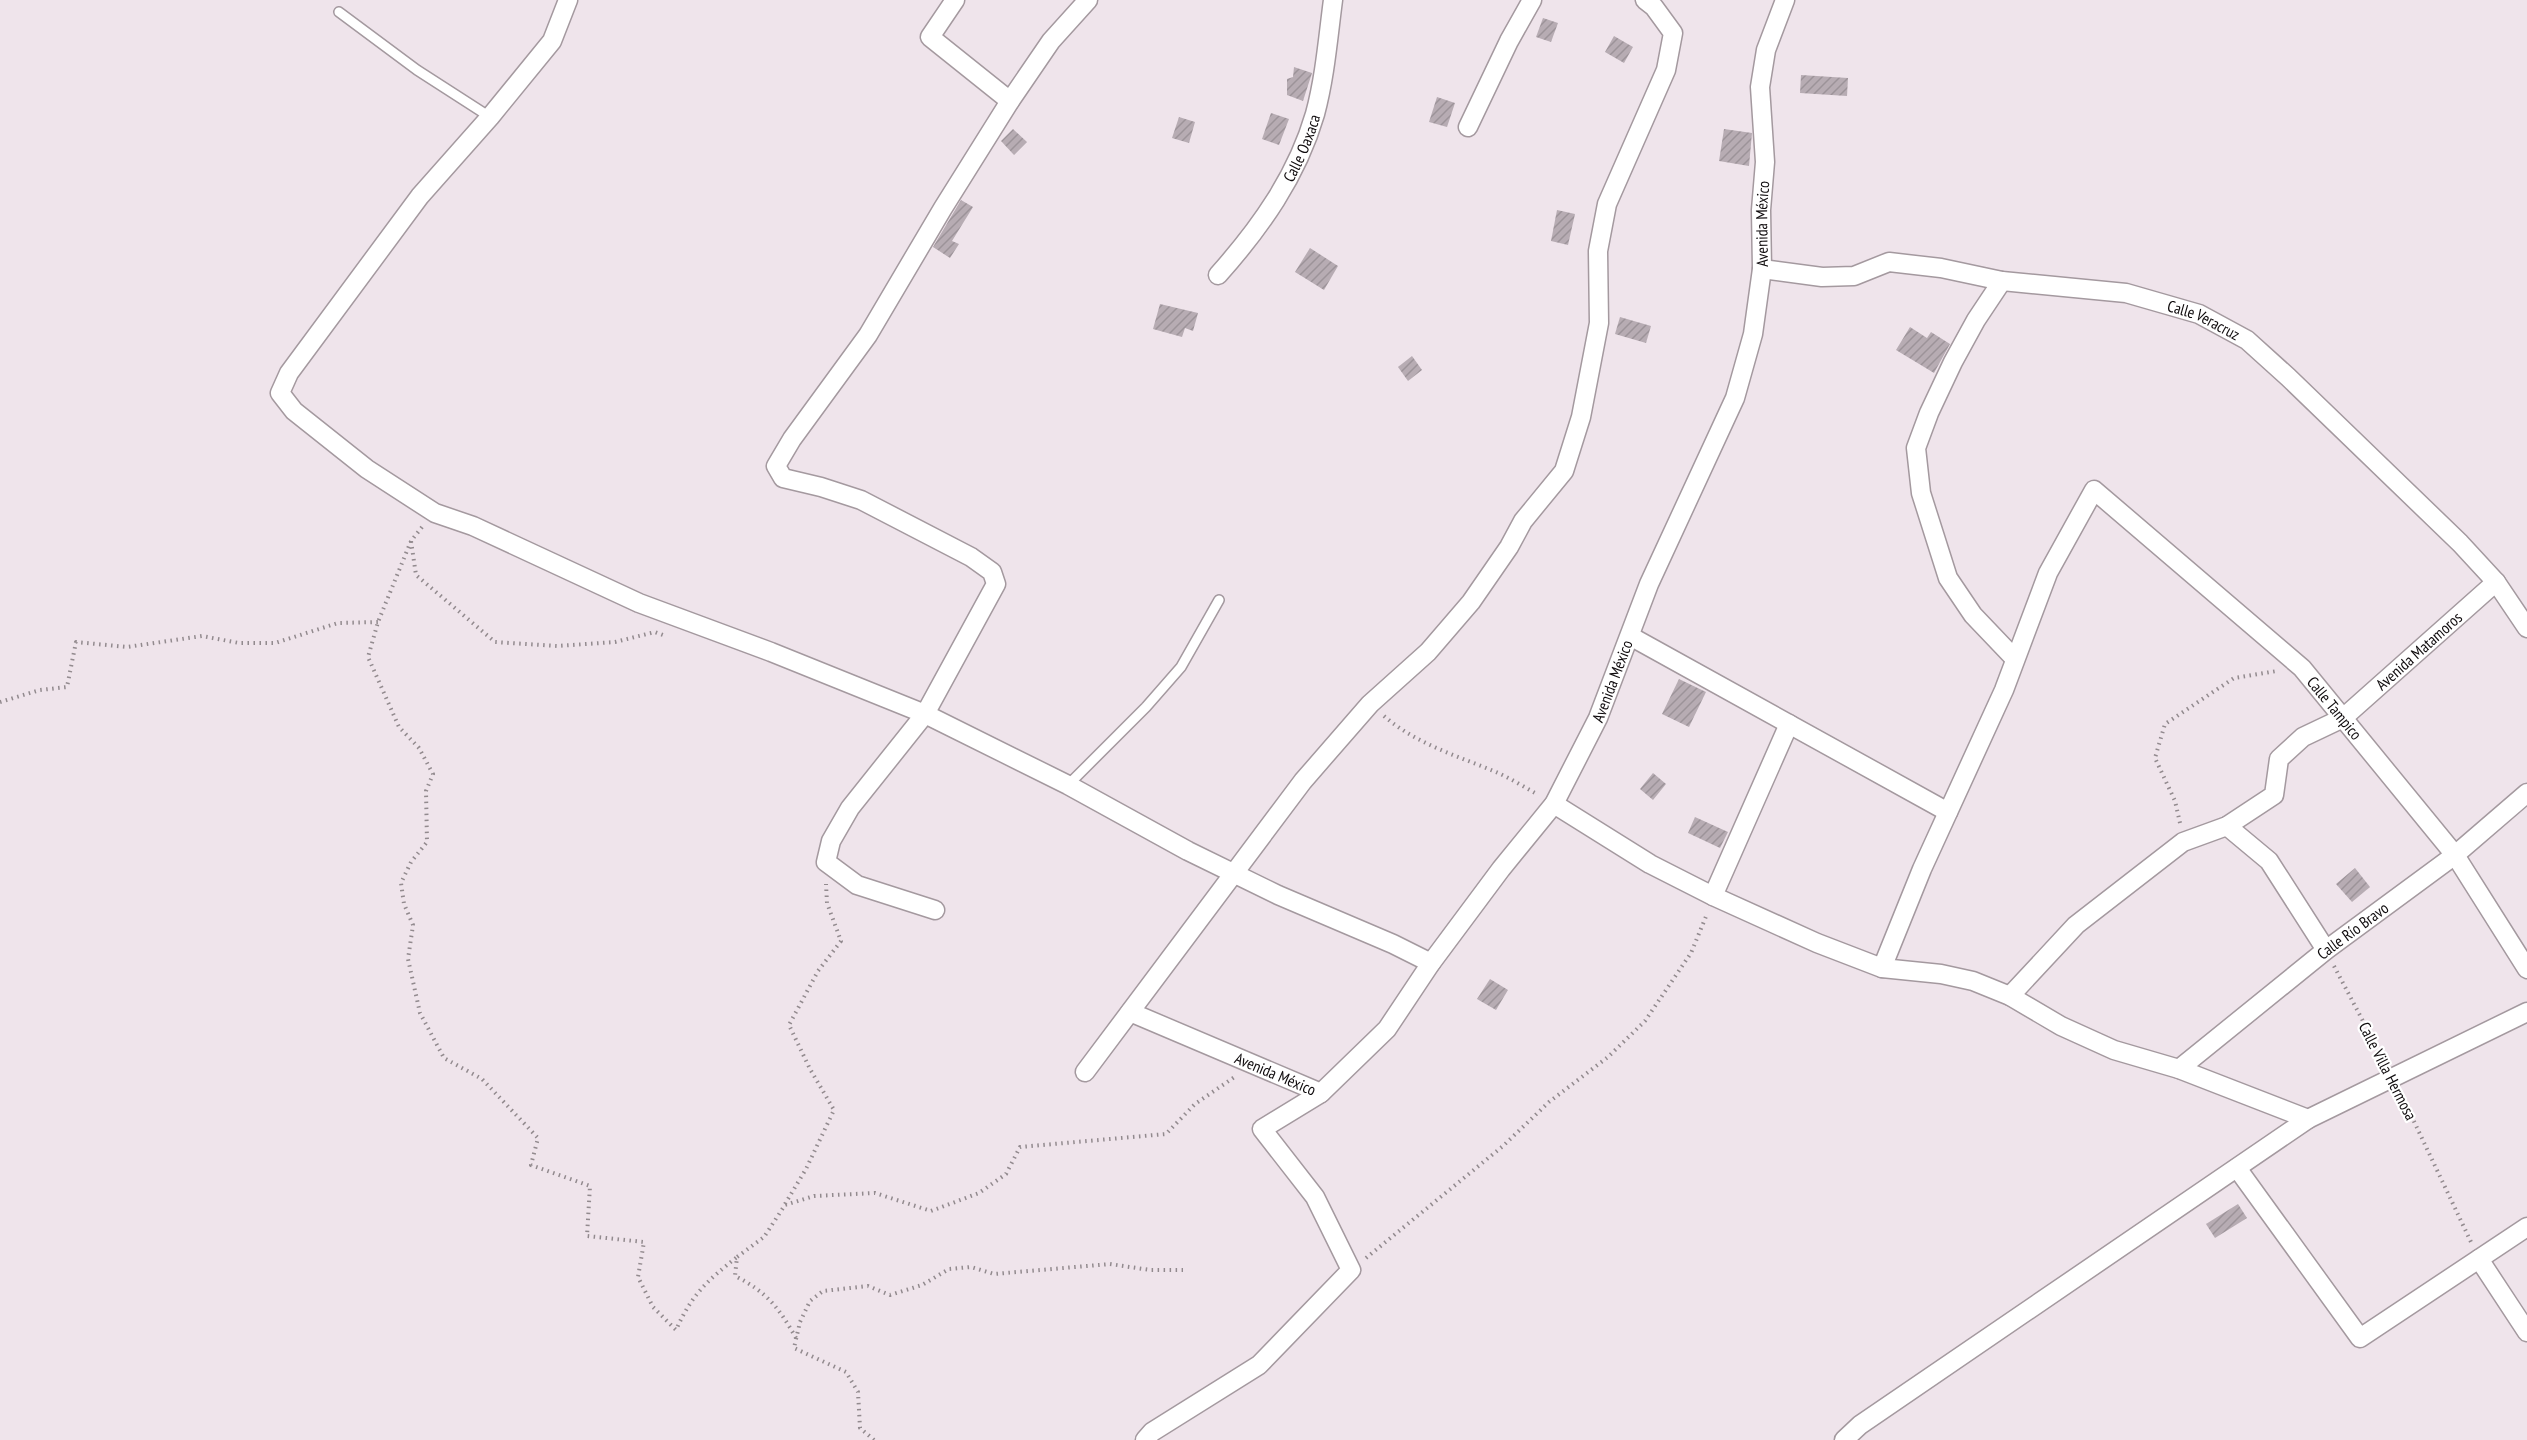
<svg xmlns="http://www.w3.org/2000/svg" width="2527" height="1440" font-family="'PT Sans Narrow',sans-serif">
<defs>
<pattern id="building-hatch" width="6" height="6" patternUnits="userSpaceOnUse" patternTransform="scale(1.5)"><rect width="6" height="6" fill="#b7acb3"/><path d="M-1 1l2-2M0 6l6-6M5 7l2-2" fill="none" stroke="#9c9399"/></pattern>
</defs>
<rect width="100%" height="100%" fill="#efe4eb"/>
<g fill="url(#building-hatch)">
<polygon points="1543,18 1558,23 1551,42 1536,37"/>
<polygon points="1614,36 1633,47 1624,63 1605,52"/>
<polygon points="1294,67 1312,73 1303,101 1287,95 1287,79 1293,77"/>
<polygon points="1801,75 1848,78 1847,96 1800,93"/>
<polygon points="1437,97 1455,103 1447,127 1429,122"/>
<polygon points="1271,113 1289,119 1279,145 1262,139"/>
<polygon points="1179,117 1195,122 1189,143 1172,138"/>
<polygon points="1013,129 1027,142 1014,155 1001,141"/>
<polygon points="1724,129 1752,133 1749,166 1719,161"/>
<polygon points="961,200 973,207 952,241 959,244 950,258 933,247"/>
<polygon points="1557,210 1575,214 1568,245 1551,241"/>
<polygon points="1310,248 1338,266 1324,290 1295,272"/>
<polygon points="1160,304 1198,313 1193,331 1185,328 1182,337 1153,329"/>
<polygon points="1620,317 1651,326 1646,343 1615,334"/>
<polygon points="1910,327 1927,338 1931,332 1950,344 1934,373 1896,350"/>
<polygon points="1412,356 1422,370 1408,381 1398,367"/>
<polygon points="1679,679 1706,692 1689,727 1662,714"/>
<polygon points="1653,773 1666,784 1653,800 1640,789"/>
<polygon points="1695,817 1728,832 1720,848 1688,833"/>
<polygon points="2355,868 2370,887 2352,902 2336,884"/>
<polygon points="1490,979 1508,990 1496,1010 1477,999"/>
<polygon points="2238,1204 2247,1218 2215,1238 2206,1224"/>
</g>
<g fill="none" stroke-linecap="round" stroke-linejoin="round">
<g stroke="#a4999f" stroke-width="12">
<g id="service">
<polyline points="339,12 417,70 490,117"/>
<polyline points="1068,785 1146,707 1181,667 1219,600"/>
</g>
</g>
<g stroke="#a4999f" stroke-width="21">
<g id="minor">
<polyline points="568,0 552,41 490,117 420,196 289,373 280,393 294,411 367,469 435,513 473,526 639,603 771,652 925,714 1068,785 1188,851 1278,895 1393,944 1431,963"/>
<polyline points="955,0 930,37 1010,101"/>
<polyline points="1468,127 1509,41 1532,0"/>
<path id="s1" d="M1762,269L1822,277L1854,276L1889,262L1941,268L2002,281L2126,293L2199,314L2247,340L2288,377L2460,543L2496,582L2527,628"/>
<path id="s2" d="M1218,275C1260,228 1297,176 1315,114C1325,77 1328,38 1333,0"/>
<polyline points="2002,281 1976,320 1953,362 1929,413 1916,448 1921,493 1948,578 1973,615 2015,659"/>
<polyline points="1630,636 1948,812"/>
<polyline points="1554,804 1650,864 1713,896 1817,943 1882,968 1941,974 1973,981 2010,996 2061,1026 2114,1050 2179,1069 2308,1119 2527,1012"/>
<polyline points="2227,826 2269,861 2326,950"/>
<polyline points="1713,896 1789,724"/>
<polyline points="935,910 857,885 826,862 831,841 850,808 925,714 996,584 992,572 971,557 861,500 821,487 783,478 776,466 792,439 868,335 943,208 1010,101 1051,41 1088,0"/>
<path id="s3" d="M1882,968L1922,869L2004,690L2048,573L2094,490L2302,668L2455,855L2527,969"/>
<path id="s4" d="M2010,996L2076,925L2183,842L2227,826L2274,795L2279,759L2303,737L2343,718L2496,582"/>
<path id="s5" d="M1130,1012L1321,1093L1387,1029L1431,963L1501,869L1554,804L1598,718L1649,584L1735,398L1753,334L1762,269L1761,210L1765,162L1760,87L1766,50L1785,0"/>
<path id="s6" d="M2179,1069L2326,950L2455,855L2527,793"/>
<polyline points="1085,1072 1303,781 1370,704 1428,652 1471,602 1509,547 1523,521 1564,471 1581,417 1599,323 1598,251 1607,204 1666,70 1673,33 1654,7 1645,0"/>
<polyline points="2237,1168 2360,1338 2527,1227"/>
<polyline points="2479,1259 2527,1332"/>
<polyline points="1145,1440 1152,1432 1259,1365 1351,1270 1315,1197 1262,1129 1321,1093"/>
<polyline points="1844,1440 1860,1425 2308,1119"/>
</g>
</g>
<g stroke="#928a8e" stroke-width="4" stroke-dasharray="1.5 4.5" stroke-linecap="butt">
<polyline points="422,527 411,541 416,575 495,642 557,646 615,642 655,632 663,635"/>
<path d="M411,541L378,622L368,657L399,727L419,748L433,774L426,791L427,842L411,862L401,883L404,904L413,925L408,959L420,1013L444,1058L482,1079L538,1138L531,1165L590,1186L587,1236L644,1242L638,1277L653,1307L676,1330C692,1294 707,1281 737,1257"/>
<polyline points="0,702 40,690 67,687 76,642 127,647 202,636 239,643 275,643 338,623 378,622"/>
<path d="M1384,716C1416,744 1458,756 1496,772C1510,778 1524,787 1537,794"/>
<polyline points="2180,823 2175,801 2155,758 2165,724 2234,678 2277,671"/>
<polyline points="2334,966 2384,1061"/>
<polyline points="2401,1094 2471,1242"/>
<polyline points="785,1204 806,1169 834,1110 810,1069 789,1025 818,971 841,941 827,903 826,884"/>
<polyline points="1366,1258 1503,1146 1549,1102 1608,1057 1645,1021 1691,953 1707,914"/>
<path d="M796,1338C779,1308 767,1292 735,1276L737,1257L764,1237L785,1205L814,1196L875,1193L931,1211L979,1193L1006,1174L1020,1147L1166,1134L1195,1104L1236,1076"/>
<polyline points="874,1440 860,1428 858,1392 846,1372 794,1348 800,1322 810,1301 823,1291 868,1286 890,1295 922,1285 949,1269 971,1267 994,1274 1110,1264 1150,1270 1183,1270"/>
</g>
<use href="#service" stroke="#fff" stroke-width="9"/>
<use href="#minor" stroke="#fff" stroke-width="18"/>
</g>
<g text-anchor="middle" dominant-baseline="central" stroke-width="4.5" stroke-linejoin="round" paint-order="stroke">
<g font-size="16" fill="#0f0b0d" stroke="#fff">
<text stroke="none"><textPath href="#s2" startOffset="153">Calle Oaxaca</textPath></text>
<text stroke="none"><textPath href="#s5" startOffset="1202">Avenida México</textPath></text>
<text stroke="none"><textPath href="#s1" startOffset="452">Calle Veracruz</textPath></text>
<text stroke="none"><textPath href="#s4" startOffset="550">Avenida Matamoros</textPath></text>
<text stroke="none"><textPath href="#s5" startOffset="716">Avenida México</textPath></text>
<text stroke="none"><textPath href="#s3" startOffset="849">Calle Tampico</textPath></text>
<text stroke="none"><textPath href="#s6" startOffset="222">Calle Río Bravo</textPath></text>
<text transform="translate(2388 1071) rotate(63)">Calle Villa Hermosa</text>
<text stroke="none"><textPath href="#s5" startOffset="158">Avenida México</textPath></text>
</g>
</g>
</svg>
